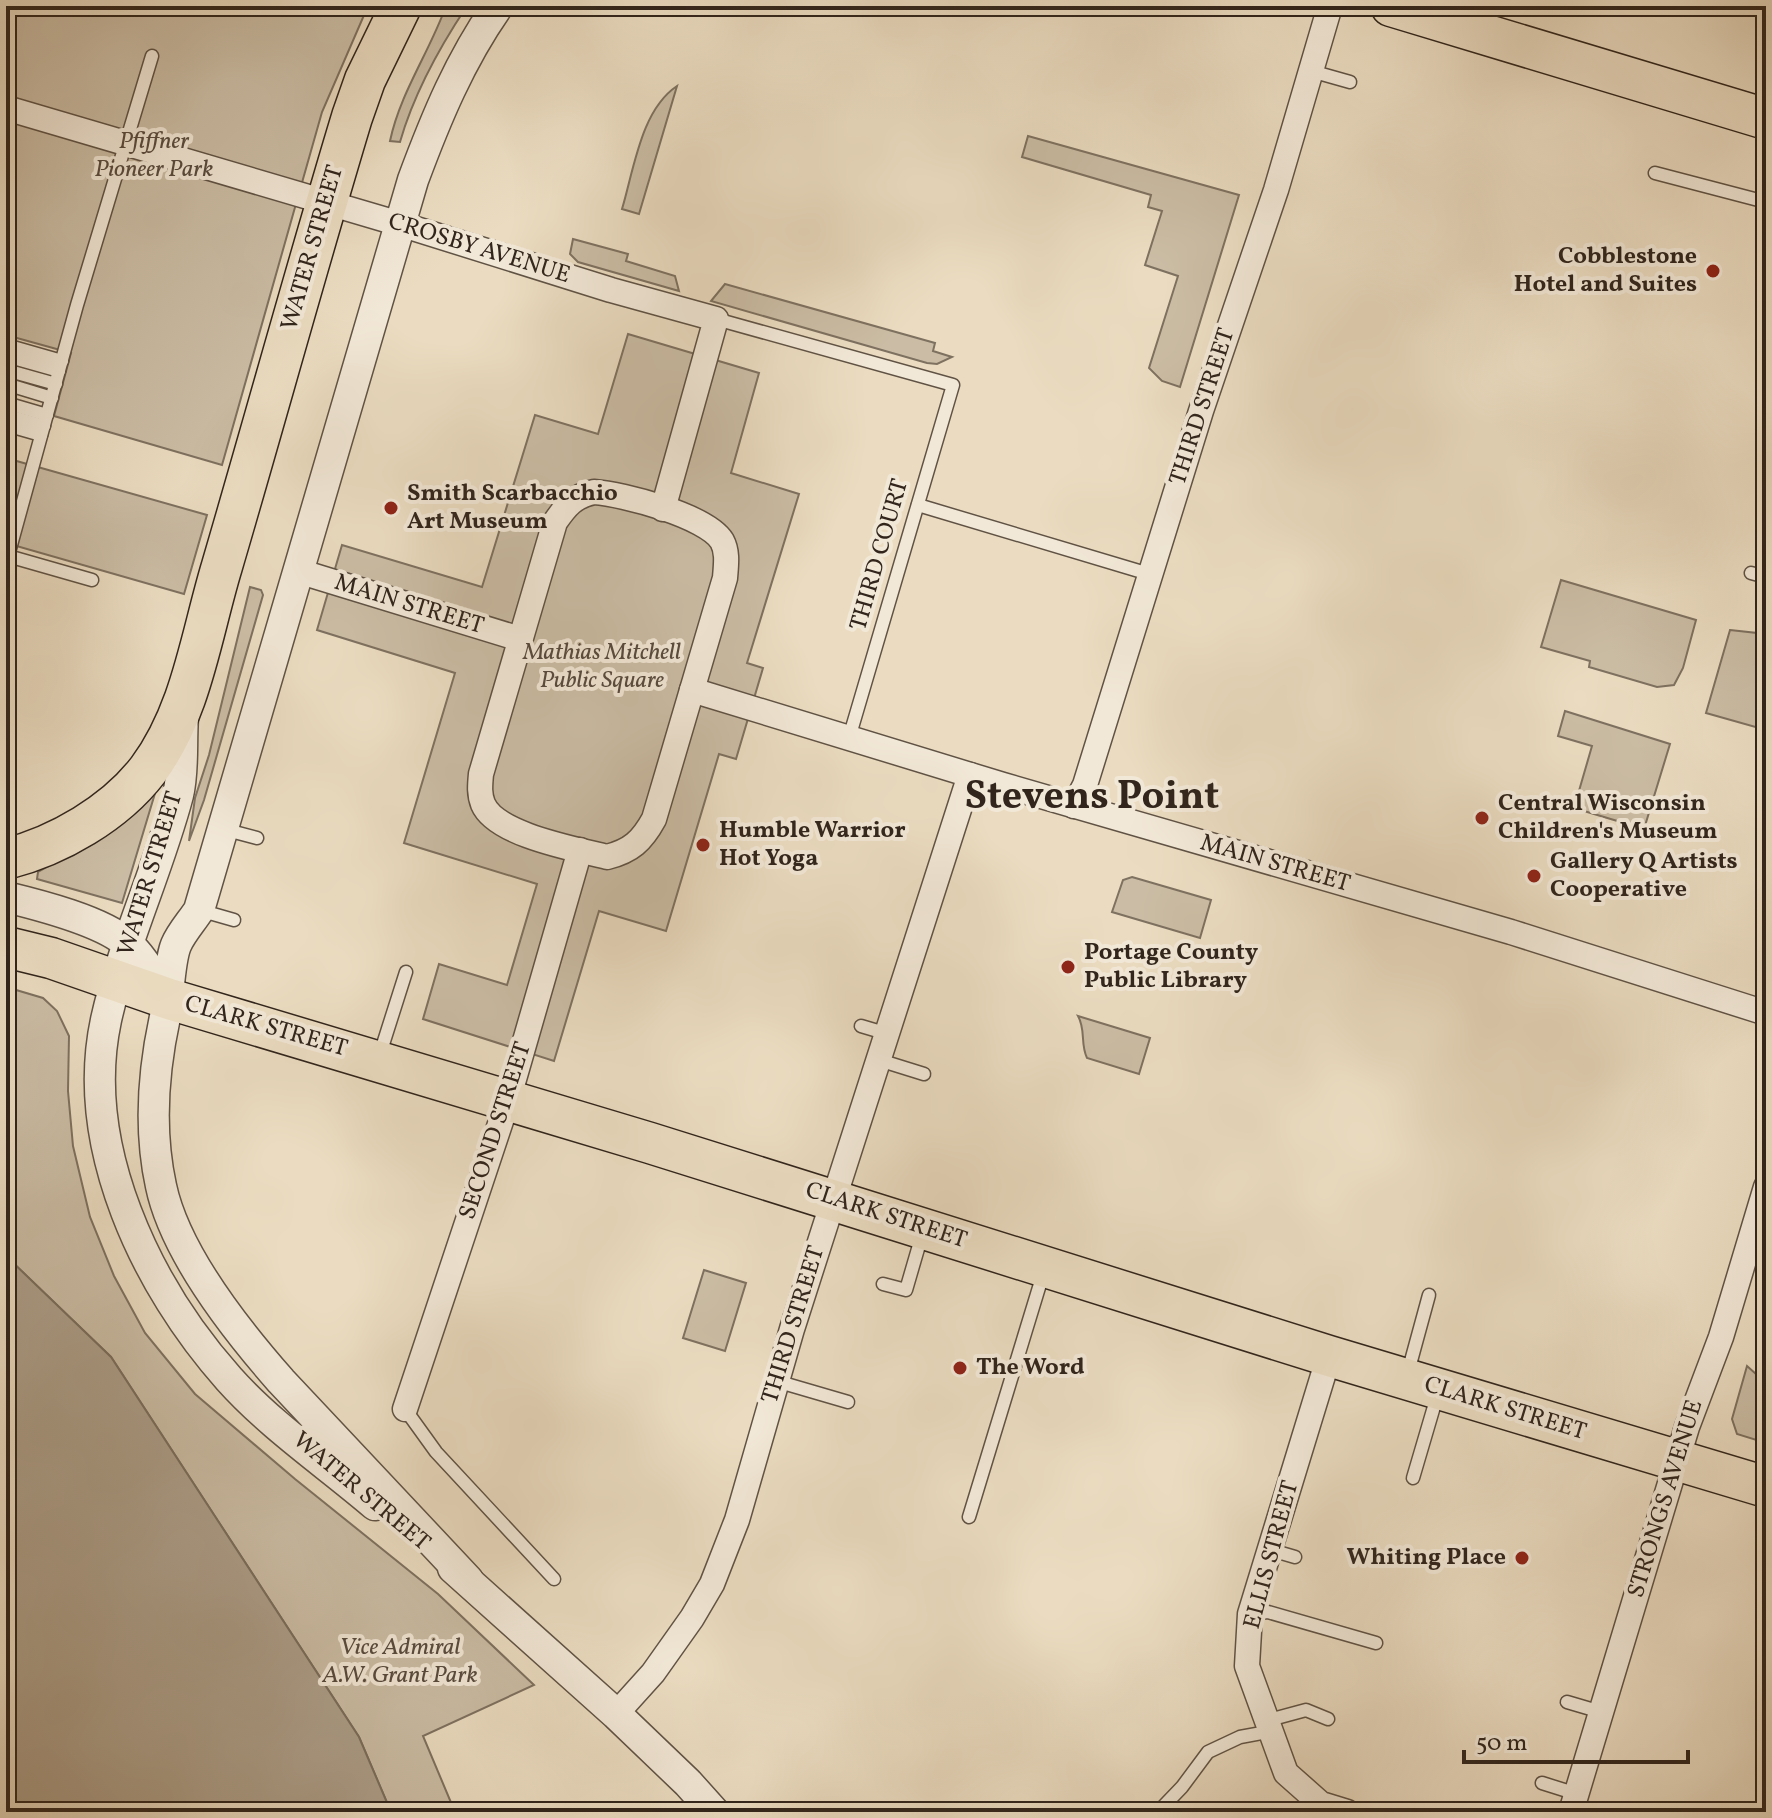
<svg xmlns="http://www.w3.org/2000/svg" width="1772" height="1818" font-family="Vollkorn,serif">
<rect width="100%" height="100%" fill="#ebdcc1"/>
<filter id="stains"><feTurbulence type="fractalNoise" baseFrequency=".0025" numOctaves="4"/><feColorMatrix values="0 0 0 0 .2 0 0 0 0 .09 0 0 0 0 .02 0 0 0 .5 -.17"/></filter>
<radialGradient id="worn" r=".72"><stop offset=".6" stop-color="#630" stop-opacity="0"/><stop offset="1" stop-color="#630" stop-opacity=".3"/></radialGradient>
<g fill="#cbbda5" stroke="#7e7160" stroke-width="2">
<polygon points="6,6 368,6 322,112 222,465 54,416 71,353 6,335"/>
<path d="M446,6H467C439,48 414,93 400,142L390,141C400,93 430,51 446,6Z"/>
<path d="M677,86L639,214L622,209C634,169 641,110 677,86Z"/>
<polygon points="1028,136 1239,195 1180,387 1162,381 1149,368 1178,276 1145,265 1162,211 1148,207 1151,195 1022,157"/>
<polygon points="573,239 628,254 626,261 675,276 679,291 578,262 570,254"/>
<polygon points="725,284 935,343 933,351 952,357 937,364 927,363 711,301"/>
<polygon points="628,334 759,373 731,473 799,494 747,663 763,668 736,759 719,754 666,931 599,911 554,1061 423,1019 439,964 507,985 537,884 404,843 455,673 317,630 342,545 482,587 535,415 598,434"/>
<polygon points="6,458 207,515 184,594 6,543"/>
<polygon points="1561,580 1696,620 1683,668 1674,685 1657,687 1589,667 1590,661 1541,647"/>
<polygon points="250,587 261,590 263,595 204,800 189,841 195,798 209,755"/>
<polygon points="1730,630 1766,634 1766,730 1706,713"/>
<polygon points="1565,711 1670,744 1644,829 1574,808 1592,746 1558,736"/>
<polygon points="156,790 122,903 37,879 38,872 115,829"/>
<polygon points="1132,877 1211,900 1200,938 1112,912 1123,880"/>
<polygon points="6,987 43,998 57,1011 69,1036 68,1091 73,1146 90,1217 114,1276 145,1333 195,1394 295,1479 438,1594 534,1685 423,1736 455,1812 391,1812 359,1737 111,1357 6,1256"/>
<path d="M1078,1016L1150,1038L1139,1074L1087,1058C1080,1043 1086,1030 1078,1016Z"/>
<polygon points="704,1270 746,1283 725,1351 683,1338"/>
<polygon points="1747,1366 1766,1383 1766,1443 1737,1434 1732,1419"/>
</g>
<polygon fill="#ac9e89" stroke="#7b6e5d" stroke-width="2" points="6,1256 111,1357 359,1737 391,1812 6,1812"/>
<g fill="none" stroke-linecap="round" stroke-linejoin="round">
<g stroke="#605345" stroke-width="15">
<g id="service">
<polyline points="1311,71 1350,82"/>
<polyline points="1655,173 1766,202"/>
<polyline points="716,319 953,385 849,738"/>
<polyline points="6,345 62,361"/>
<polyline points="6,356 59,371"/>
<polyline points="6,370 56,384"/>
<polyline points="6,384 52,398"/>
<polyline points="6,403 47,415"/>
<polyline points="6,415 44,426"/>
<polyline points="6,425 41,435"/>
<polyline points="918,505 1149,574"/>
<polyline points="1751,573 1766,577"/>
<polyline points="92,580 8,556 77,305 152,56"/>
<polyline points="223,829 257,838"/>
<polyline points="199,910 234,920"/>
<polyline points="861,1026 888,1034"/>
<polyline points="379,1057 406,972"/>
<polyline points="879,1060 924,1074"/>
<polyline points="883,1284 906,1290 922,1235"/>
<polyline points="1408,1372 1429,1295"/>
<polyline points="776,1381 848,1402"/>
<polyline points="405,1409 436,1452 554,1579"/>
<polyline points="1413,1478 1438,1393"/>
<polyline points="969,1517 1044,1271"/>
<polyline points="1271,1550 1295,1557"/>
<polyline points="1250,1614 1268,1612 1376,1643"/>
<polyline points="1567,1702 1601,1712"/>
<polyline points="1269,1720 1306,1710 1328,1719"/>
<polyline points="1542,1783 1577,1794"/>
<polyline points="1158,1812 1182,1787 1208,1752 1240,1737 1273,1731"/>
</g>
</g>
<g stroke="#605345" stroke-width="27">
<g id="minor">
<polyline points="6,108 400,224 611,290 716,319 663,509"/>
<path d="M594,492C623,494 707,516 722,541C728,552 726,565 725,578L654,819C642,841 631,851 607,857C576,849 496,835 483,804C479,794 480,785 481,774L555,522C566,506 574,496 594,492Z"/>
<polyline points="298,571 520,639"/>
<polyline points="692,690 1003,785 1511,932 1766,1013"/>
<polyline points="1074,806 1085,785 1201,411 1276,190 1330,6"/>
<polyline points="1329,1356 1250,1614 1247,1666 1286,1773 1321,1804 1347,1812"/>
<polyline points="405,1409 508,1100 580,850"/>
<polyline points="616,1714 653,1673 692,1618 712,1584 737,1520 792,1329 970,775"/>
<polyline points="1571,1812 1687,1427 1721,1337 1766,1187"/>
</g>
</g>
<g stroke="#605345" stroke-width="33">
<g id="tertiary">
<path d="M183,717C181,742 184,771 178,795C158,871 123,943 106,1020C79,1146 146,1286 229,1379C271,1426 327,1464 375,1505"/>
<path d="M6,897C39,905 103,921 128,944C144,958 156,982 169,999"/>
<polyline points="453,1568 616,1714 688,1783 714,1812"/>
<path d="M468,1580L281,1381C237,1331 175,1253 161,1186C149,1131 153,1072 165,1017C169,998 169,962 176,945C181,933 192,921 199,910L413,180C436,118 460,60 498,6"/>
</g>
</g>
<g stroke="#31251c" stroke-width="43">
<g id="primary">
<polyline points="1391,6 1766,119"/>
<path d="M6,859C58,846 115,813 148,770C192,711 201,635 222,566C266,416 307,266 352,117L365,80L401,6"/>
<polyline points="6,947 51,958 169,999 650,1143 1329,1356 1766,1487"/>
</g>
</g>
<use href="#service" stroke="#f2e8d7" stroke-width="12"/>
<use href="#minor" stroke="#f2e8d7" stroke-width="24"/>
<use href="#tertiary" stroke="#f2e8d7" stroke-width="30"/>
<use href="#primary" stroke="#ebdcc1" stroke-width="40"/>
</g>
<g fill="#8f2418" stroke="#f2e8d7" stroke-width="3">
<circle cx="1713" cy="271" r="8"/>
<circle cx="391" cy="508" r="8"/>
<circle cx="1482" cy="818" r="8"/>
<circle cx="703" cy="845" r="8"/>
<circle cx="1534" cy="876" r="8"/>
<circle cx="1068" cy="967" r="8"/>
<circle cx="960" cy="1368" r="8"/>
<circle cx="1522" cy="1558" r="8"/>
</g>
<g text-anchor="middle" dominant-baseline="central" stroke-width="8" stroke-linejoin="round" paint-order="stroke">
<g font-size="24" font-style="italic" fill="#584b3e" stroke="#f2e8d7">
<text x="154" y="142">Pfiffner<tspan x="154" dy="28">Pioneer Park</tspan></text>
<text x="602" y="653">Mathias Mitchell<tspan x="602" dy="28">Public Square</tspan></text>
<text x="400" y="1648">Vice Admiral<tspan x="400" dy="28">A.W. Grant Park</tspan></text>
</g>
<g font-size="24" fill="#31251c" stroke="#f2e8d7">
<text transform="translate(313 248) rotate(-74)">WATER STREET</text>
<text transform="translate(479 249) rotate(17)">CROSBY AVENUE</text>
<text transform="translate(1203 407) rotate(-72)">THIRD STREET</text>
<text transform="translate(880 555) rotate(-74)">THIRD COURT</text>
<text transform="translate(409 605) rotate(17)">MAIN STREET</text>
<text transform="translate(1275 864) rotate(16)">MAIN STREET</text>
<text transform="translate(151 874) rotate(-73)">WATER STREET</text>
<text transform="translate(266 1027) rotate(16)">CLARK STREET</text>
<text transform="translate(496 1131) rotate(-72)">SECOND STREET</text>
<text transform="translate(886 1216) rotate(18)">CLARK STREET</text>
<text transform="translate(794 1325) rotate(-73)">THIRD STREET</text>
<text transform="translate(1505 1409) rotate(17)">CLARK STREET</text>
<text transform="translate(361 1492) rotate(40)">WATER STREET</text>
<text transform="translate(1666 1499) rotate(-73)">STRONGS AVENUE</text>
<text transform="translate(1272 1555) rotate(-75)">ELLIS STREET</text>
</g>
<g font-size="24" font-weight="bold" fill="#31251c" stroke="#f2e8d7" text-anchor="start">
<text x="1697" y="257" text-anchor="end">Cobblestone<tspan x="1697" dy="28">Hotel and Suites</tspan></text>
<text x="407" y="494">Smith Scarbacchio<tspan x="407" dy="28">Art Museum</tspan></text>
<text x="1498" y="804">Central Wisconsin<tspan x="1498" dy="28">Children's Museum</tspan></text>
<text x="719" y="831">Humble Warrior<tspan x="719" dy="28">Hot Yoga</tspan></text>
<text x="1550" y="862">Gallery Q Artists<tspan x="1550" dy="28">Cooperative</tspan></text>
<text x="1084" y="953">Portage County<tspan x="1084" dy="28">Public Library</tspan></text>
<text x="976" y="1368">The Word</text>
<text x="1506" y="1558" text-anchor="end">Whiting Place</text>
</g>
<g font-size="40" font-weight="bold" fill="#31251c" stroke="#f2e8d7">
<text x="1092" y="798">Stevens Point</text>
</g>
</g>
<rect width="1772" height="1818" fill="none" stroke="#ebdcc1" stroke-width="32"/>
<rect x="8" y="8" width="1756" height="1802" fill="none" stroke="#31251c" stroke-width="4"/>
<rect x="16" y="16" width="1740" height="1786" fill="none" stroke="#31251c" stroke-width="2"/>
<path d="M1464 1750v12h224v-12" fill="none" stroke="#31251c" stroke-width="4"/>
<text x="1476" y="1750" font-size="24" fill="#31251c" stroke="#f2e8d7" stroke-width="6" paint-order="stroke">50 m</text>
<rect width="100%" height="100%" filter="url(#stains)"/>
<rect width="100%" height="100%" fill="url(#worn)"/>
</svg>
